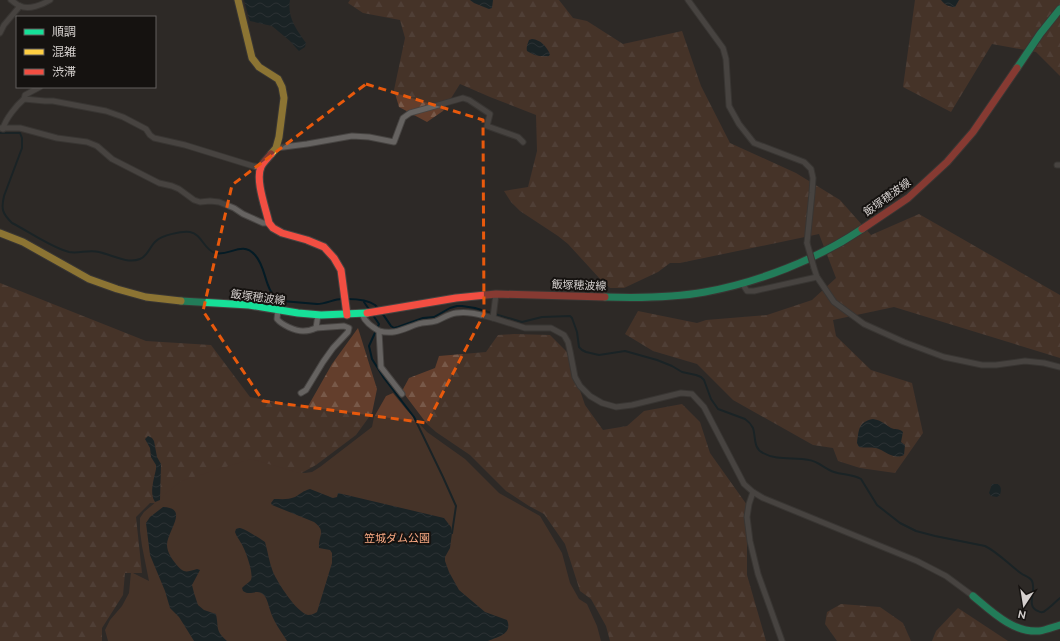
<svg xmlns="http://www.w3.org/2000/svg" width="1060" height="641" font-family="Ubuntu,'Noto Sans JP',sans-serif">
<defs>
<pattern id="forest-firs" width="22" height="20" patternUnits="userSpaceOnUse"><rect width="22" height="20" fill="#633e2c"/><path d="M5 1l3.5 6h-7zM16 11l3.5 6h-7z" fill="#785949"/></pattern>
<pattern id="water-waves" width="16" height="10" patternUnits="userSpaceOnUse"><rect width="16" height="10" fill="#041b25"/><path d="M0 5q4-4 8 0t8 0" fill="none" stroke="#283b43"/></pattern>
</defs>
<rect width="100%" height="100%" fill="#2d2927"/>
<g fill="url(#forest-firs)">
<polygon points="350,0 559,0 573,18 587,21 623,44 682,31 701,86 730,143 796,173 840,200 871,235 919,214 1060,295 1060,358 894,307 833,320 836,336 871,370 912,383 923,433 895,473 860,468 838,461 833,448 813,445 733,400 697,364 653,351 625,334 638,311 697,323 706,320 767,315 812,300 836,278 819,234 680,263 670,263 658,272 624,288 610,288 601,280 568,244 558,236 520,211 511,202 504,191 528,187 537,151 536,115 490,97 460,84 443,111 427,122 399,107 394,90 405,38 400,20 363,13 348,3"/>
<polygon points="915,0 1060,0 1060,76 1036,52 992,44 951,112 903,87"/>
<polygon points="0,283 146,341 211,345 250,397 307,408 332,364 358,328 377,389 372,413 356,435 316,465 258,497 175,504 150,503 136,517 142,573 125,573 123,595 102,628 102,641 0,641"/>
<polygon points="514,334 550,335 567,352 585,405 603,430 627,426 644,411 682,404 700,422 710,453 747,505 747,575 766,641 610,641 606,626 591,599 580,591 565,544 544,514 529,506 506,491 470,455 436,432 427,424 402,391 409,378 435,368 439,356 486,352 498,335"/>
<polygon points="841,604 880,607 903,623 911,641 837,641 825,624 827,612"/>
<polygon points="958,608 1008,641 932,641 936,631"/>
</g>
<polygon fill="#633e2c" points="393,393 406,409 427,432 465,459 499,493 540,516 562,553 570,583 579,599 587,604 597,626 601,641 108,641 105,630 110,620 122,606 129,593 131,572 149,581 142,546 140,531 140,518 144,512 181,481 251,459 296,472 305,473 312,472 320,467 372,427 374,417 386,396"/>
<g fill="url(#water-waves)">
<path d="M244,0H290C287,17 296,29 306,43L305,47L299,51L297,49L290,41L272,26L250,21L248,15Z"/>
<polygon points="470,0 493,0 492,8 489,9 474,3"/>
<path d="M941,0H959L955,7C949,7 945,5 941,0Z"/>
<path d="M532,39C541,40 546,46 550,54L549,56C541,57 535,56 527,51C526,47 528,43 529,40Z"/>
<path d="M873,419C883,421 883,423 891,428C895,430 899,428 903,432L901,442L905,445L904,455C893,460 886,451 876,448C870,447 865,448 859,447L857,443C859,430 858,422 873,419Z"/>
<path d="M148,436L152,438L154,441L157,457L161,464L160,500L155,502C149,493 154,479 156,469V465L151,457L150,448L145,439Z"/>
<path d="M992,484H998C1002,487 1001,491 1000,495L997,497L991,496L989,493Z"/>
<path d="M310,489L333,498L337,497L338,493L444,518L451,527L452,533L450,548L445,557V561L449,572L459,590L485,612L507,620C513,634 498,637 488,641H287C281,631 273,621 270,610C268,604 267,596 261,593C255,590 250,596 243,591L242,588C244,585 249,583 251,580C254,573 245,549 241,543C239,539 236,536 235,532L236,529C238,528 239,528 240,528C243,528 261,539 265,542C268,552 269,562 273,572C278,583 296,612 308,615C311,615 314,614 317,612L332,563V553L330,550L319,548C318,535 327,532 314,522L272,505L271,503L274,499C281,499 288,500 295,497C300,494 303,491 310,489Z"/>
<path d="M163,507C190,508 167,531 167,545C167,552 172,559 176,564C184,574 186,572 197,569L200,570L192,585L194,593L198,605L204,610L216,614C219,629 215,630 227,641H194L179,617L170,608L165,591L150,555L146,523L150,517Z"/>
</g>
<g fill="none" stroke-linecap="round" stroke-linejoin="round">
<g stroke="#041b25" stroke-width="2">
<path d="M0,133H20L22,138V148L4,196C1,209 2,213 12,223C28,231 52,248 69,252C79,254 89,249 99,252C112,255 127,264 140,259C148,256 150,246 156,241C162,235 182,231 190,232C202,234 204,250 215,253C229,257 242,240 255,255C268,269 263,293 282,301L317,304C326,304 334,299 342,299"/>
<path d="M347,299C356,299 368,300 375,305C381,310 386,319 391,326L394,328L398,327L423,318L434,317L450,308L457,306H462L475,308L522,322L542,317L570,316L572,318L577,332L579,347L582,350L586,352L599,355L625,351L657,360L672,366L682,372L696,375L701,377L704,380L711,399L718,409L745,419C748,421 751,424 753,428C756,437 753,448 763,453C777,461 794,457 809,460C818,461 825,469 834,472C843,475 852,474 861,479L877,505L900,523L916,531L935,536L985,546C999,553 1009,565 1022,574C1025,576 1030,577 1032,581C1037,591 1025,606 1038,611C1041,613 1044,612 1046,610C1051,607 1055,602 1060,598"/>
<polyline points="364,302 379,324 369,346 372,359 384,378 414,417 443,477 456,506 452,533"/>
</g>
<g stroke="#474442" stroke-width="7">
<g id="street">
<path d="M11,0C14,2 17,5 20,6C29,10 42,5 50,0"/>
<polyline points="688,0 723,48 726,59 729,106 739,124 754,143 804,162 811,169 813,178 812,193 807,243"/>
<polyline points="0,33 4,25 20,6"/>
<polyline points="24,99 25,95 40,87"/>
<polyline points="0,128 20,128 57,138 87,142 97,146 112,159 159,183 172,186 179,189 194,200 200,202 210,201 219,202 234,208 243,214 263,223 269,223"/>
<path d="M3,129C5,119 17,105 24,99L45,101H53L106,111L123,117L146,129L150,135L154,138L185,145L253,166L261,167"/>
<polyline points="276,148 307,144 352,136 369,137 394,142 403,118 410,113 463,98 469,100 490,114 487,126 518,137 523,142"/>
<polyline points="1057,165 1060,165"/>
<polyline points="814,268 817,277 834,302 864,324 904,342 944,357 982,365 996,365 1025,361 1044,363 1060,367"/>
<polyline points="742,283 747,291 754,291 817,277"/>
<polyline points="496,294 493,318 525,328 551,328 564,335 568,342 570,351 575,377 580,386 590,396 602,403 616,407 632,405 681,393 692,394 704,407 744,484 753,492 763,498 917,561 946,576 973,596"/>
<path d="M278,310L277,319C282,325 295,331 303,331C307,331 312,330 316,328L318,315"/>
<path d="M362,314C365,322 371,326 379,331L381,367L402,394"/>
<path d="M379,331C395,335 403,329 418,324C423,322 430,323 436,321C443,318 449,314 456,313C469,311 481,315 493,318"/>
<polyline points="301,393 306,390 323,362 333,348 348,332 349,328 344,326 316,328"/>
<polyline points="753,492 749,504 747,517 750,541 758,574 782,641"/>
</g>
</g>
<g stroke="#474442" stroke-width="9">
<g id="fast">
<polyline points="1017,68 1040,34 1060,9"/>
<path d="M605,297C638,298 672,298 705,292C759,282 816,260 862,229"/>
<polyline points="181,301 249,305 298,313 321,315 367,313"/>
<path d="M973,596C991,611 1013,633 1039,631C1046,630 1053,627 1060,625"/>
</g>
</g>
<g stroke="#474442" stroke-width="9">
<g id="slow">
<polyline points="238,0 252,58 259,67 278,79 282,87 284,98 279,137 276,148 271,154"/>
<polyline points="0,233 23,242 89,279 117,289 146,297 181,301"/>
</g>
</g>
<g stroke="#474442" stroke-width="9">
<g id="jam">
<path d="M271,154C268,158 263,162 261,167C255,180 266,209 269,223L273,228L282,233L307,240L324,247L334,258L341,270L347,315"/>
<polyline points="862,229 908,198 947,162 973,132 1017,68"/>
<polyline points="367,313 456,298 496,294 605,297"/>
</g>
</g>
<use href="#street" stroke="#666361" stroke-width="5"/>
<use href="#fast" stroke="#16e098" stroke-width="7"/>
<use href="#slow" stroke="#ffcf43" stroke-width="7"/>
<use href="#jam" stroke="#f24e42" stroke-width="7"/>
<g stroke="#474442" stroke-width="7" stroke-linecap="butt">
<polyline id="street-bridge" points="807,243 814,268"/>
</g>
<use href="#street-bridge" stroke="#666361" stroke-width="5"/>
</g>
<path d="M0 0H1060V641H0ZM366,84L483,120L484,314L427,423L263,401L203,311L232,185Z" fill="#2d2927" fill-opacity=".55" fill-rule="evenodd"/>
<path fill="none" stroke="#e8590c" stroke-width="3" stroke-dasharray="8 5" stroke-linejoin="round" d="M366,84L483,120L484,314L427,423L263,401L203,311L232,185Z"/>
<g text-anchor="middle" dominant-baseline="central" stroke-width="4" stroke-linejoin="round" paint-order="stroke">
<g font-size="11" fill="#d5d0ce" stroke="#151210">
<text transform="translate(887 197) rotate(-36)">飯塚穂波線</text>
<text transform="translate(579 285) rotate(2)">飯塚穂波線</text>
<text transform="translate(258 297) rotate(7)">飯塚穂波線</text>
</g>
<g font-size="11" fill="#f8a882" stroke="#151210">
<text x="397" y="538">笠城ダム公園</text>
</g>
</g>
<rect x="16" y="16" width="140" height="72" fill="#151210" stroke="#625e5c"/>
<rect x="24" y="29" width="20" height="6" fill="#16e098" stroke="#625e5c"/>
<text x="52" y="36" font-size="12" fill="#d5d0ce">順調</text>
<rect x="24" y="49" width="20" height="6" fill="#ffcf43" stroke="#625e5c"/>
<text x="52" y="56" font-size="12" fill="#d5d0ce">混雑</text>
<rect x="24" y="69" width="20" height="6" fill="#f24e42" stroke="#625e5c"/>
<text x="52" y="76" font-size="12" fill="#d5d0ce">渋滞</text>
<g transform="translate(1024 605) rotate(192)" stroke="#151210" stroke-width="3" paint-order="stroke">
<path d="M0-3L7 15L0 10L-7 15Z" fill="#d5d0ce"/>
<text y="-6" font-size="11" font-weight="bold" text-anchor="middle" fill="#d5d0ce">N</text>
</g>
</svg>
